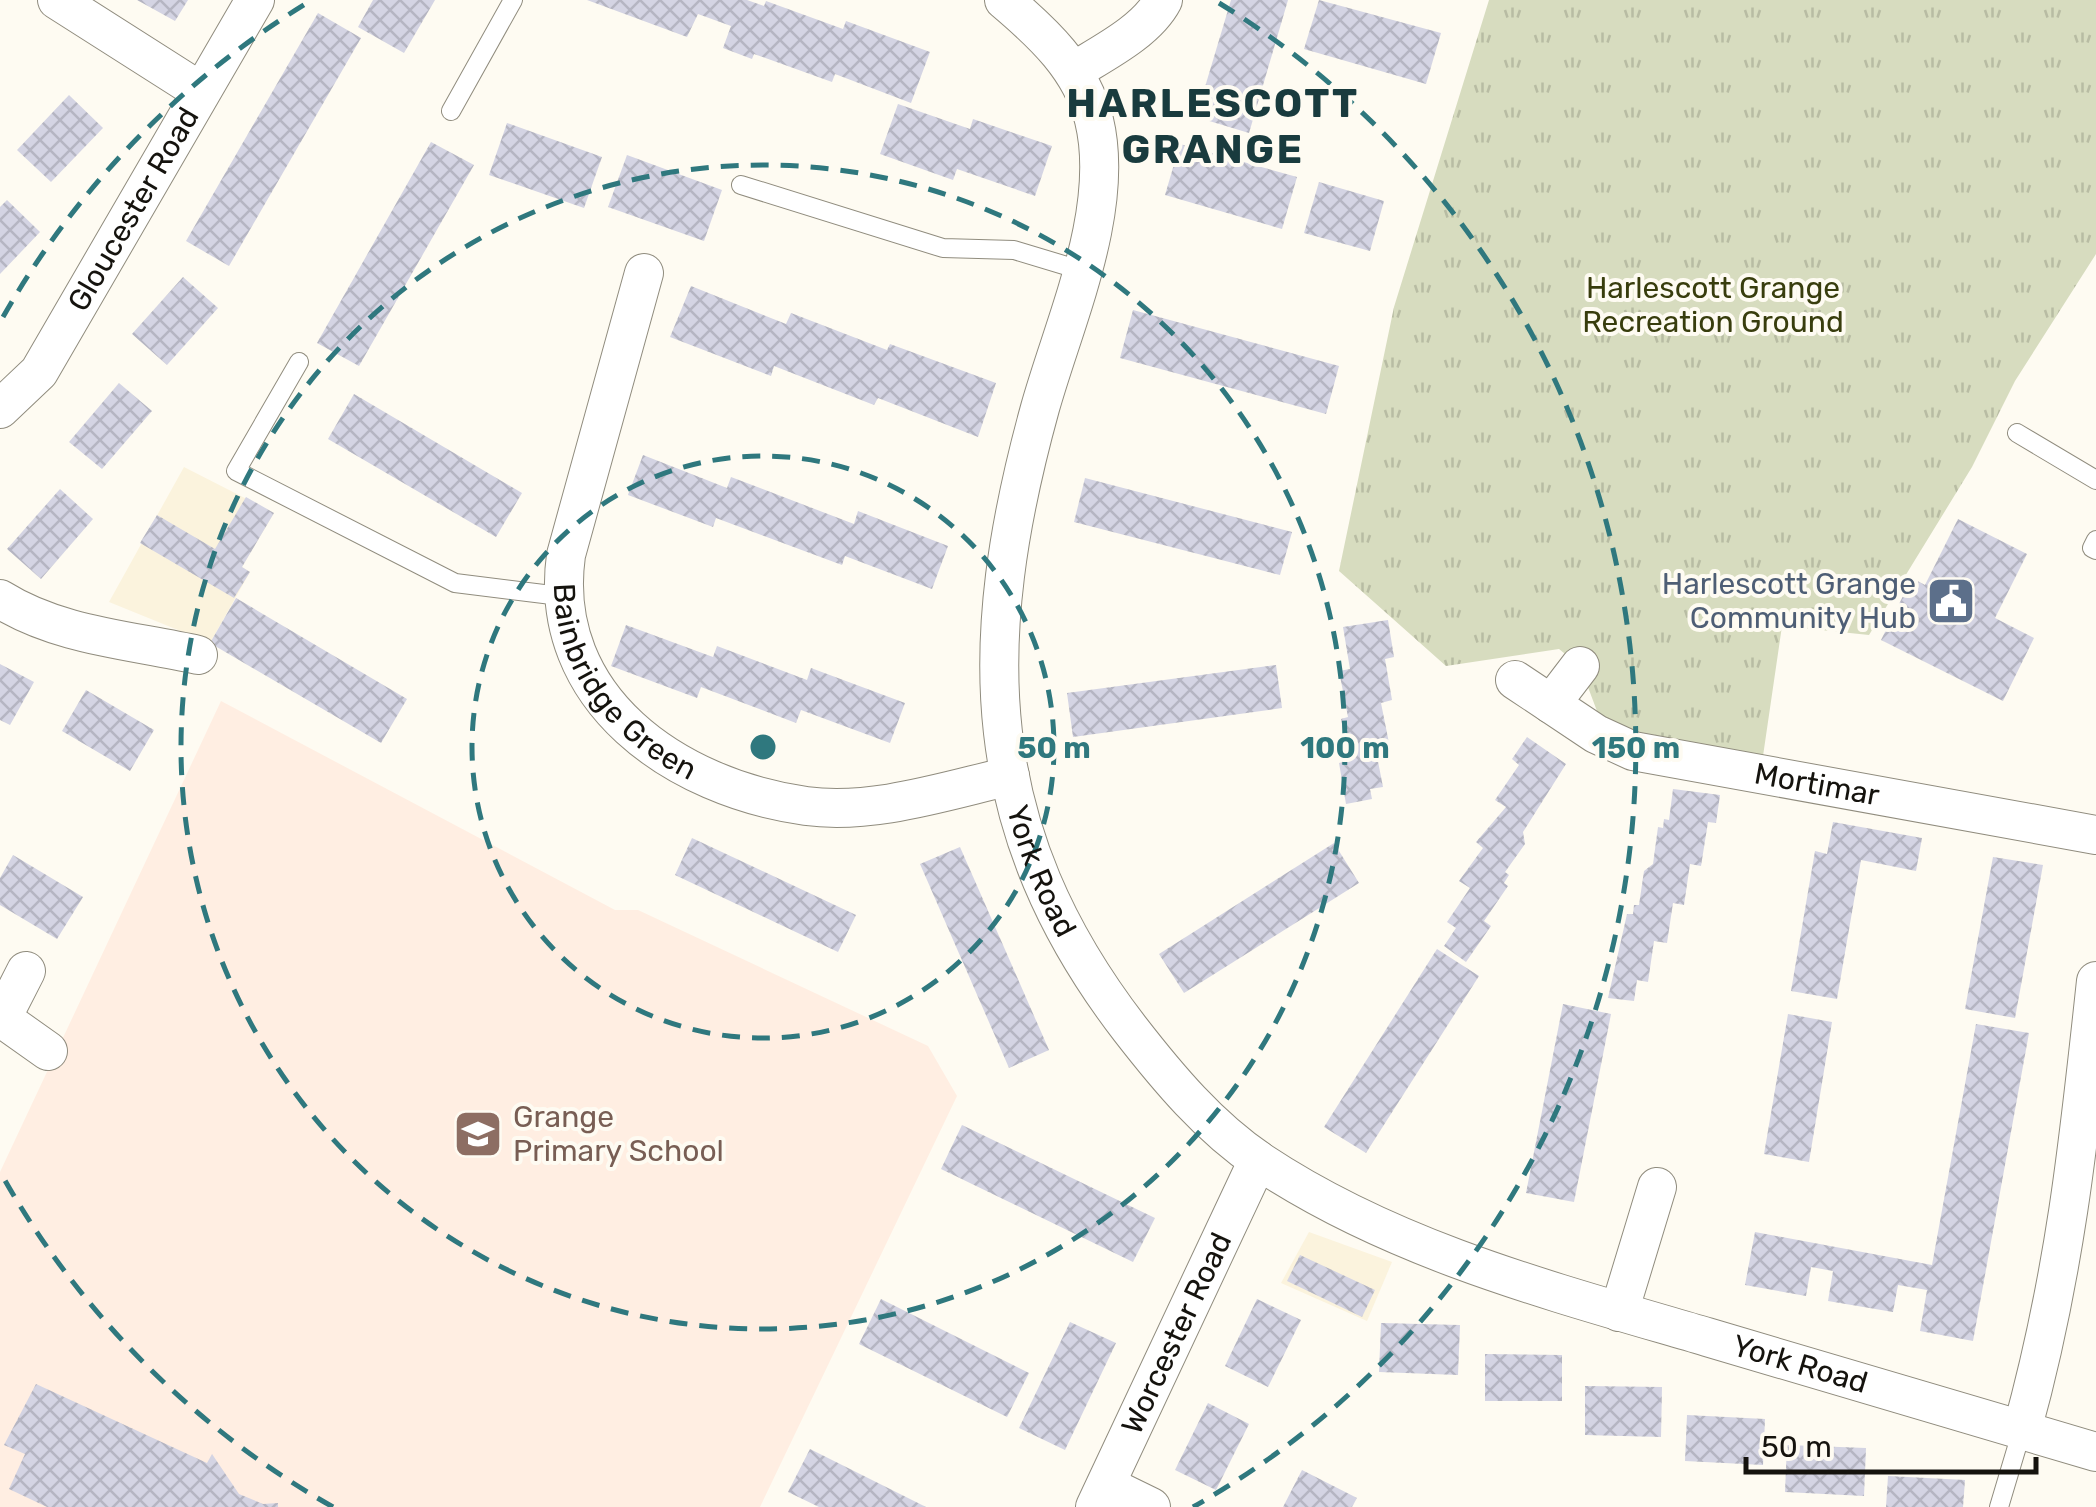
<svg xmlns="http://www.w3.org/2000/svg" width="2096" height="1507" font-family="Rubik,sans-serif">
<defs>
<pattern id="park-tufts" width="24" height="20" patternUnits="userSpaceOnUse" patternTransform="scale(2.5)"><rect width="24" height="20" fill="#d7dcbf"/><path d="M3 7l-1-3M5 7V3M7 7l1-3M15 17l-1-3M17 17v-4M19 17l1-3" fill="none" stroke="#b8bca3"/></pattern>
<pattern id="building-cross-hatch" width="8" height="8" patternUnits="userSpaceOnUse" patternTransform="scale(2.5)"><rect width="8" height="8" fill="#d4d4e3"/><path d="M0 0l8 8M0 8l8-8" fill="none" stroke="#b5b5c2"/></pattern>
</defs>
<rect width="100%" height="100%" fill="#fefbf2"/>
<g fill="#fbf3dd">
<polygon points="184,467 274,513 242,567 250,572 210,643 109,602"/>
<polygon points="1309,1232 1392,1262 1367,1321 1281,1283"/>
</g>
<polygon fill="#ffeee2" points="221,701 615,910 638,910 928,1046 957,1096 760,1507 0,1507 0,1172"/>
<polygon fill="url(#park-tufts)" points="1489,0 2096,0 2096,254 2015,381 1972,467 1869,635 1782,626 1763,756 1603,727 1580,666 1559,649 1446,666 1339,571 1394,307"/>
<g fill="url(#building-cross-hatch)">
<polygon points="137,0 188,0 175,21"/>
<polygon points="373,0 435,0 404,53 358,27"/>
<polygon points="587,0 747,0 764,6 766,1 843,29 846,21 930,52 911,103 835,74 832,82 754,54 752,59 723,48 731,26 698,14 687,37"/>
<polygon points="1231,0 1288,0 1249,133 1196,117"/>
<polygon points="1319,0 1441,33 1426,84 1304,49"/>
<polygon points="318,13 361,38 229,266 186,241"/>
<polygon points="69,95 103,128 51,182 17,150"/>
<polygon points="898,104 970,129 973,119 1052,146 1035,196 957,169 953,180 880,154"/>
<polygon points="507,123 602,157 584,208 489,175"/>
<polygon points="431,142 474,165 359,366 317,343"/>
<polygon points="1180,144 1297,177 1282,229 1165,195"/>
<polygon points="627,155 722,190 704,241 608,207"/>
<polygon points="1319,182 1384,201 1370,251 1304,233"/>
<polygon points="7,200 40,232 0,274 0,207"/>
<polygon points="183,277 218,308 167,365 132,334"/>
<polygon points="691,286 786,324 791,313 887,350 890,344 996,383 978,437 878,398 874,405 774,366 771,376 670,337"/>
<polygon points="1133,310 1339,366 1326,414 1120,358"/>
<polygon points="119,383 152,411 102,469 69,442"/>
<polygon points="354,394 522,493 496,537 328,439"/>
<polygon points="643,455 727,488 731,477 854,524 858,511 948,546 932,589 845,556 842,565 716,518 713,527 628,495"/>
<polygon points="1085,478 1292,532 1280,575 1074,522"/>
<polygon points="60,489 93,519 41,579 7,549"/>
<polygon points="246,497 274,513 242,567 250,572 234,598 140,543 157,515 215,549"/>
<polygon points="1958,519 2027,554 1995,618 2034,638 2003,701 1881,640 1912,578 1925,585"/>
<polygon points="236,598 407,699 381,743 210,643"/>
<polygon points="1388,620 1394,657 1385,659 1392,700 1381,703 1389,743 1375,746 1383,787 1370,789 1372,799 1346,804 1339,763 1349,761 1341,719 1348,717 1339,671 1350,669 1343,627"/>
<polygon points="626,625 713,657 717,646 807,680 811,668 905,703 890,743 801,710 796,723 701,687 697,698 611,666"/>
<polygon points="0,664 34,682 10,725 0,720"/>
<polygon points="1276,665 1282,708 1073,737 1067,693"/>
<polygon points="86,690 154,730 130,771 62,731"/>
<polygon points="1527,737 1566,764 1523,832 1525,844 1505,872 1509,875 1504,883 1508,886 1484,921 1491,926 1466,962 1444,946 1456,928 1447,922 1470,888 1459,881 1483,848 1476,842 1506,807 1495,800 1519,765 1512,759"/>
<polygon points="1673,789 1720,795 1716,823 1708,822 1701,866 1690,864 1684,905 1673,903 1667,943 1654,941 1648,982 1637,980 1634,1001 1608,998 1627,914 1633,914 1634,905 1639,905 1644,871 1653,864 1658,827 1663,828 1664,819 1669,820"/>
<polygon points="1833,822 1922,838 1916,871 1861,860 1837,999 1791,991 1815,851 1827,854"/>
<polygon points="692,838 856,915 838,952 675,875"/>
<polygon points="1334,843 1359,883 1184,993 1159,954"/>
<polygon points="960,847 1049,1050 1009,1068 920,864"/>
<polygon points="13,855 83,897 57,939 0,905 0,878"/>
<polygon points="1993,857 2043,865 2015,1018 1965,1009"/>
<polygon points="1437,949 1479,976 1366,1153 1324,1127"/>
<polygon points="1563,1004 1611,1014 1574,1202 1526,1193"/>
<polygon points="1788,1014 1832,1022 1809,1162 1764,1154"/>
<polygon points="1976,1024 2029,1033 1973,1341 1920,1331 1927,1290 1898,1285 1893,1312 1828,1301 1833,1271 1811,1267 1806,1296 1745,1285 1755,1232 1932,1265"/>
<polygon points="962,1125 1155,1218 1133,1262 941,1169"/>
<polygon points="1300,1255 1375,1290 1362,1317 1287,1281"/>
<polygon points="881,1299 1029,1373 1007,1417 859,1344"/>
<polygon points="1257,1299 1301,1320 1268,1387 1225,1366"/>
<polygon points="1070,1322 1116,1343 1065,1450 1019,1428"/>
<polygon points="1381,1323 1460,1325 1458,1375 1379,1372"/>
<polygon points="1485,1354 1562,1355 1562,1401 1485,1401"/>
<polygon points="36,1384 207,1463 212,1454 239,1494 263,1504 278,1503 278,1507 47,1507 9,1489 25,1454 4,1445"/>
<polygon points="1585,1386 1662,1387 1661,1437 1585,1435"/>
<polygon points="1208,1403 1249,1424 1216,1490 1175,1470"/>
<polygon points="1687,1415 1765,1419 1763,1465 1685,1461"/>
<polygon points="1787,1445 1866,1448 1864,1496 1785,1492"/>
<polygon points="810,1449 926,1507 819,1507 788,1492"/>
<polygon points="1302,1470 1357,1498 1352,1507 1283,1507"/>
<polygon points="1888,1476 1965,1480 1963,1507 1886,1507"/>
</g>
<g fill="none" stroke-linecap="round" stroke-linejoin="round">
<g stroke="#908c7e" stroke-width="20">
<g id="service">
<polyline points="451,111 513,0"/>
<polyline points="741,185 943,248 1014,250 1080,270"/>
<polyline points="299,362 236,471 455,583 560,596"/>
<polyline points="2017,433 2096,480"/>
<polyline points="2096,540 2092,548 2096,550"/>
<polyline points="1999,1507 2022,1430"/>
</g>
</g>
<g stroke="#908c7e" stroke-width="40">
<g id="minor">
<polyline points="57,0 200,91"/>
<path id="s1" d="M1004,0C1043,33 1082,69 1094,120C1116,210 1064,322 1040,408C975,643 976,829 1130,1029C1168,1078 1209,1127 1261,1162C1395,1251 1554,1292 1707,1337C1837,1375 1967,1413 2096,1452"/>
<path d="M1074,71C1103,53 1147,31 1163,0"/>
<path id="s2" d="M644,273L566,555C546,699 676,788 806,806C873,815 945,791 1010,776"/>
<path id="s3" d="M0,409L39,372L255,0"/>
<path d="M0,599C59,636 131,640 198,655"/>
<path id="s4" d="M1515,680L1596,734L1633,751L2096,835"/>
<polyline points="1551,704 1580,666"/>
<polyline points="0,1017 48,1051"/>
<polyline points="2,1018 26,971"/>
<polyline points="1619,1312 1657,1187"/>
<path d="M2022,1430C2065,1275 2079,1140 2096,981"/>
<polyline points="1106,1485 1151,1507"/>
<path id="s5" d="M1095,1507L1258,1160"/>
</g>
</g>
<use href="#service" stroke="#fff" stroke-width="18"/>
<use href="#minor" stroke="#fff" stroke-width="38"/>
</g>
<g fill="none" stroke="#2f787e" stroke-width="5" stroke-dasharray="18 12">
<circle cx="763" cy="747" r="291"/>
<circle cx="763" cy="747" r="582"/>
<path d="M333 1507A873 873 0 0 1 3 1177M3 317A873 873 0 0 1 307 3M1219 3A873 873 0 0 1 1193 1507"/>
</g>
<defs>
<g id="civic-square" transform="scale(2.5)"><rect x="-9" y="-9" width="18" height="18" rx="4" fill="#5c6f8a" stroke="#fefbf2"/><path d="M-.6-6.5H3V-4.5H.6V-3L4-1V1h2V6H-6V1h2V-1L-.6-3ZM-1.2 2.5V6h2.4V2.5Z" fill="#fff"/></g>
<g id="school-square" transform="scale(2.5)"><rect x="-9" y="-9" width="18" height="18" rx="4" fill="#8d6e63" stroke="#fefbf2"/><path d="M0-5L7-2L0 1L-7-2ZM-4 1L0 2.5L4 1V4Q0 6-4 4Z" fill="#fff"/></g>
</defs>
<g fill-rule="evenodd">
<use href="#civic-square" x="1951" y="601"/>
<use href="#school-square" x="478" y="1134"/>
</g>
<g text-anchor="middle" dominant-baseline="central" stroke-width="8" stroke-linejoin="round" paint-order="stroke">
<g font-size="30" fill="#15130e" stroke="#fefbf2">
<text stroke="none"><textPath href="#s3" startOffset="242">Gloucester Road</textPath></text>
<text stroke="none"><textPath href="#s2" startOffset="442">Bainbridge Green</textPath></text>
<text stroke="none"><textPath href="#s4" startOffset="325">Mortimar</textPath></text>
<text stroke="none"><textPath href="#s1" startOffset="922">York Road</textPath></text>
<text stroke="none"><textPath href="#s5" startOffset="192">Worcester Road</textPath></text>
<text stroke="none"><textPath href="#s1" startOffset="1870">York Road</textPath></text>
</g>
<g font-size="30" fill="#383d0d" stroke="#fefbf2">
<text x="1713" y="288">Harlescott Grange<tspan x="1713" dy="34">Recreation Ground</tspan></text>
</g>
<g font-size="30" fill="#4e5e75" stroke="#fefbf2" text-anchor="end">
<text x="1916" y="584">Harlescott Grange<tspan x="1916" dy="34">Community Hub</tspan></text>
</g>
<g font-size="30" fill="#785e54" stroke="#fefbf2" text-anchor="start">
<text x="513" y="1117">Grange<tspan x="513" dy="34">Primary School</tspan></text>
</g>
<g font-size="40" font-weight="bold" letter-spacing="2.5" fill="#193b3e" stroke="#fefbf2">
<text x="1213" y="103">HARLESCOTT<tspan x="1213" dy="46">GRANGE</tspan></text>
</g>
</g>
<circle cx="763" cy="747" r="15" fill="#2f787e" stroke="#fefbf2" stroke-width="5"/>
<g font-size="30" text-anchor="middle" font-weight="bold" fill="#2f787e" stroke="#fefbf2" stroke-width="8" stroke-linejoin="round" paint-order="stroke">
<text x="1054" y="758">50 m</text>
<text x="1345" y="758">100 m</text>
<text x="1636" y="758">150 m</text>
</g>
<path d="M1746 1457v15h290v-15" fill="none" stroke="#15130e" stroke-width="5"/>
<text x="1761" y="1457" font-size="30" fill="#15130e" stroke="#fefbf2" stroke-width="8" paint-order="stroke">50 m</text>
</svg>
